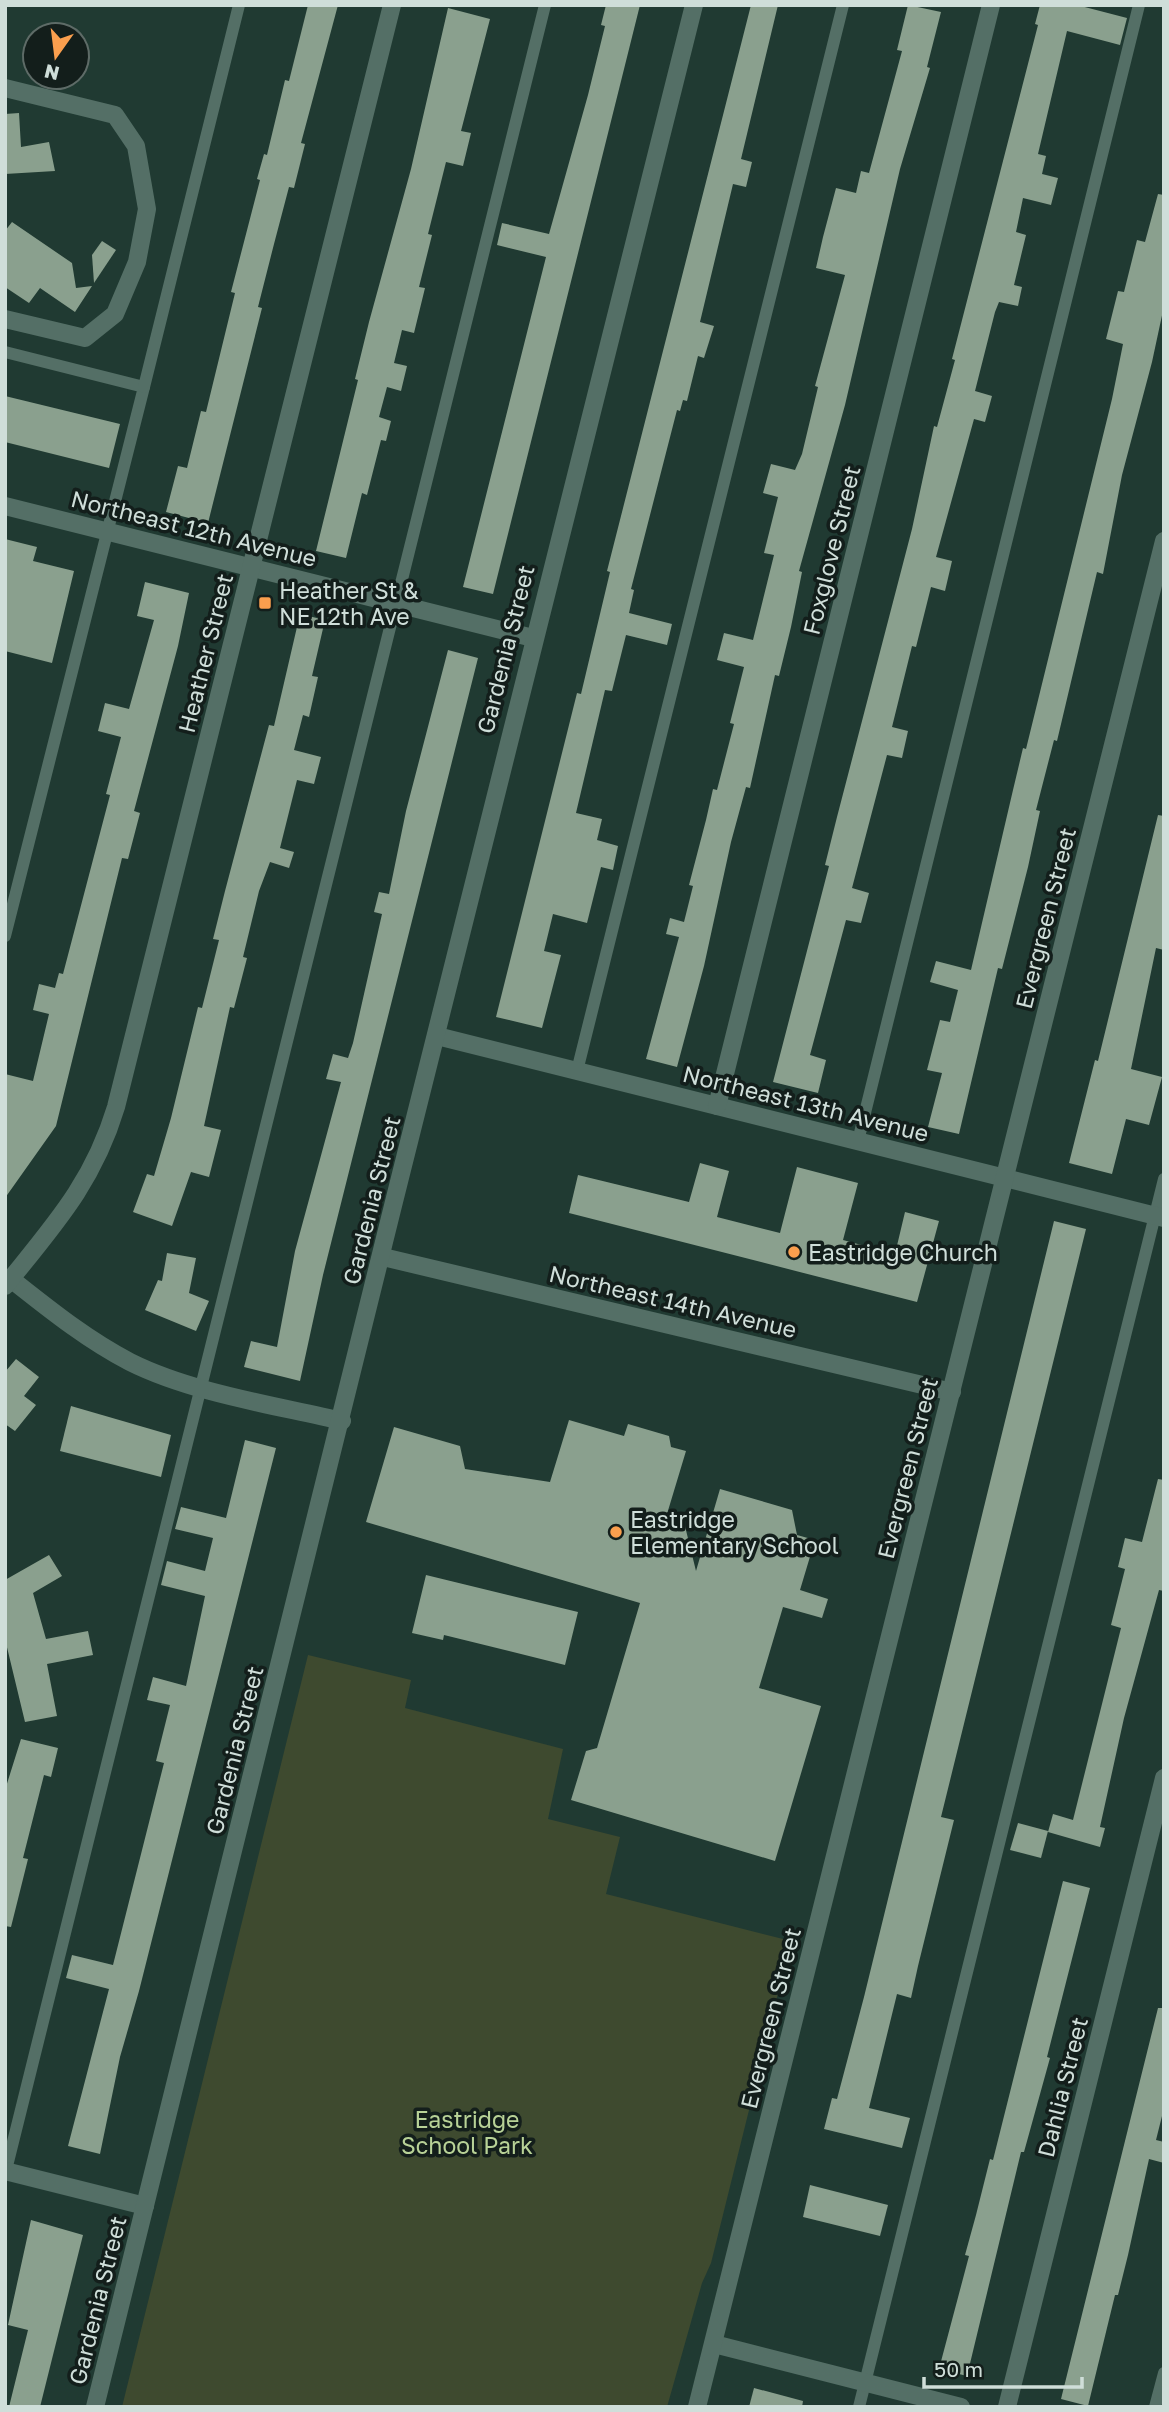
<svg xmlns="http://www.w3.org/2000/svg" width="1169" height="2412" font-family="'Golos Text',sans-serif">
<rect width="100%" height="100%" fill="#203a32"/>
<polygon fill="#3e4a2f" points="308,1655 411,1680 405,1708 563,1749 548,1819 620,1837 606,1894 791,1941 711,2263 702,2283 667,2407 122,2407"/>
<g fill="#8aa08e">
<polygon points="308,5 338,5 301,143 305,144 294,188 289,187 274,244 258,307 262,308 208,523 166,512 178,466 187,468 201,411 206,412 235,293 231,292 260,180 257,179 264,154 267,155 285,80 289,81"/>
<polygon points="606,5 640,5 493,594 463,587 546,257 497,245 502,223 549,234 588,95 605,26 601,25"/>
<polygon points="751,5 778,5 741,159 752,162 746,187 733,184 700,322 714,326 704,358 698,356 687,401 683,400 680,411 677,410 631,589 634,590 629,613 672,624 667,645 626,635 612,691 605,690 576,813 602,819 597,840 618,846 613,870 601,867 587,923 553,914 544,951 561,955 542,1028 496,1017 577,693 581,694 610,572 607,571"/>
<polygon points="908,5 941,12 927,67 930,68 900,169 845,405 799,571 802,572 791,627 779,676 775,675 750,788 746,787 731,842 704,966 677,1067 646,1059 679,937 666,934 670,918 684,922 693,886 689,885 706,820 713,789 717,790 734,724 730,723 744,667 717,660 724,633 753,640 774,555 764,553 778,497 763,493 771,464 795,470 802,454 818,387 815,386 845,275 816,268 823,237 836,188 856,193 861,171 869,173 902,51 897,50"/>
<polygon points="1040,5 1077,5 1127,18 1120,45 1067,31 1038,154 1046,156 1042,174 1058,178 1051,205 1023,198 1016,232 1026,235 1014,285 1022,287 1018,306 999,302 995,312 975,391 992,396 985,422 974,419 936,557 952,561 945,591 931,587 916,647 912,646 892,727 908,731 902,758 887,755 852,888 869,893 861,923 846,920 810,1055 826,1060 818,1093 773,1082 829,866 825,865 837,817 912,529 934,426 937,427 955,360 952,359 1038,25 1035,24"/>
<polygon points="448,8 490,19 461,131 471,133 463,166 446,162 428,234 432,235 419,287 425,288 414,333 402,330 394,363 407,366 401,391 387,387 379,417 391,421 386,441 381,440 367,495 362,493 346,558 316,551 358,380 355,379 369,322 411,169"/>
<polygon points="19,113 21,147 49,142 55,171 5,174 5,114"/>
<polygon points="1158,194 1164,195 1164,306 1152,362 1122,475 1103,574 1097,572 1057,741 1054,740 1036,810 1040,811 1028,867 1002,969 998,968 959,1134 928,1127 942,1073 927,1070 940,1020 950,1022 958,990 930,982 936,961 971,970 1013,790 1023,748 1026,749 1112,399 1123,344 1106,339 1118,291 1124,292 1137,240 1145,242"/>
<polygon points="12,222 72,263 76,288 92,286 75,312 40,288 29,303 5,287 5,231"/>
<polygon points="102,241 116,250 94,283 92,255"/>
<polygon points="5,396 120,424 109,468 5,442"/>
<polygon points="5,539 37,547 33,561 74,571 52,663 5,651"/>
<polygon points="145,582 189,593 178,646 134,811 140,813 128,859 122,858 56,1126 5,1198 5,1074 33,1081 49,1014 33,1010 39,984 55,988 59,973 63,974 110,795 106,794 121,737 98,731 105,703 129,709 154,620 137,616"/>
<polygon points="300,614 325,620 312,676 318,677 309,717 303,715 294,750 321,757 314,784 297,780 280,848 294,852 289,868 270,862 259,891 243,957 247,958 234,1008 230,1007 204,1126 221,1130 209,1177 191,1172 172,1226 133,1212 147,1174 154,1176 171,1118 198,1007 202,1008 219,940 213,939 225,891 269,725 274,726"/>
<polygon points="448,650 478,658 323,1275 300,1381 244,1367 251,1341 277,1347 295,1251 341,1082 326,1079 333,1054 348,1058 353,1043 382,914 374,912 379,892 389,894 406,811"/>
<polygon points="1158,815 1164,816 1164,950 1156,948 1131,1069 1162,1077 1149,1125 1126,1119 1112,1174 1069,1163 1095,1060 1098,1061"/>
<polygon points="700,1163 729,1171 717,1217 780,1233 797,1167 858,1183 843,1240 895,1254 905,1212 939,1221 917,1302 569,1213 578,1175 689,1202"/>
<polygon points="1054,1221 1086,1229 941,1817 954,1820 918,1966 911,1998 897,1994 869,2108 910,2118 902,2148 824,2129 832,2098 837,2099 864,1997"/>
<polygon points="167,1253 196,1258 189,1293 209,1301 196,1331 145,1310 158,1280 162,1281"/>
<polygon points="16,1359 39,1377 24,1396 36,1405 15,1431 5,1424 5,1372"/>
<polygon points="71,1406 171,1435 161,1477 60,1451"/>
<polygon points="569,1420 624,1436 628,1424 669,1436 671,1447 686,1451 667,1514 683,1518 696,1571 720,1489 792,1510 797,1535 815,1540 800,1590 828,1599 822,1618 783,1607 759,1688 821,1706 775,1861 571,1800 586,1751 597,1748 640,1603 366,1522 394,1427 460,1446 465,1469 550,1482"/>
<polygon points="245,1440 276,1448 139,1991 120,2057 100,2154 68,2146 109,1989 66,1978 72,1955 113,1965 164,1763 156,1761 170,1705 147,1700 153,1677 186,1686 205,1596 161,1585 167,1561 205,1571 213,1538 175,1529 181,1507 226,1518"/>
<polygon points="1158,1479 1164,1480 1164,1591 1159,1590 1124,1718 1100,1827 1105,1828 1100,1847 1048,1832 1053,1814 1073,1820 1121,1628 1111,1625 1125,1569 1118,1567 1125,1538 1142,1542"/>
<polygon points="49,1555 62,1576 33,1593 46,1639 88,1631 93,1655 47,1664 57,1716 25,1722 5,1639 5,1580"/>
<polygon points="426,1575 578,1612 565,1665 444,1635 443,1640 412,1633"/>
<polygon points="21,1739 58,1748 51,1777 44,1775 23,1858 28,1859 11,1927 5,1926 5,1790"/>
<polygon points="1018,1823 1048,1831 1041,1858 1010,1850"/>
<polygon points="1063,1881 1090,1888 1047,2057 1050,2058 1024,2152 1021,2152 967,2376 939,2369 969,2256 965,2255 976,2215 990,2159 993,2160"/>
<polygon points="1158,2008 1164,2008 1164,2108 1156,2140 1164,2142 1164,2163 1149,2159 1128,2255 1118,2295 1115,2295 1088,2406 1061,2399"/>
<polygon points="810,2185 888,2205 880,2236 803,2217"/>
<polygon points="31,2220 83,2235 40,2407 9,2407 28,2330 8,2325"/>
<polygon points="754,2388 803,2401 802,2407 749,2407"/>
</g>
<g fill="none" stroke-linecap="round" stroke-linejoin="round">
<g stroke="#546f66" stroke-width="12">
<polyline points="5,352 144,387 5,936"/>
<polyline points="144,387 239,5"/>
<polyline points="577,1071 843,5"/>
<polyline points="858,1141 1139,5"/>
<polyline points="5,2174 545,5"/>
<polyline points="859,2407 1164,1179"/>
<polyline points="1155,2407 1164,2373"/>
</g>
<g stroke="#546f66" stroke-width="18">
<polyline points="5,88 115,115 136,146 147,209 137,262 115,314 85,338 5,319"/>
<polyline points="5,506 533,638"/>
<polyline points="437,1036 1005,1178"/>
<polyline points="717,1106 991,5"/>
<polyline points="383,1257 952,1392"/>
<path d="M11,1279C49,1309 86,1339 130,1362C192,1393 274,1405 342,1421"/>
<polyline points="5,2171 145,2206"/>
<polyline points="714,2344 961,2407"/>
<path d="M95,2407C295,1606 490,805 694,5"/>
<polyline points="1007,2407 1164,1778"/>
</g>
<g stroke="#546f66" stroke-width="18">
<polyline points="1005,1178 1164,1218"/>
<path d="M5,1286C54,1225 93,1183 116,1107L392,5"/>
<polyline points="697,2407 1164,541"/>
</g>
</g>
<g fill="#fa9f4e" stroke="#131e1b" stroke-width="2.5">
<rect x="258" y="596" width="14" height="14" rx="3.5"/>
<circle cx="794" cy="1252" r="7"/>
<circle cx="616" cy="1532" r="7"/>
</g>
<g text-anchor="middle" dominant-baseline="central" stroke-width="7" stroke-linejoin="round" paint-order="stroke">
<g font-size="23" fill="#cfded9" stroke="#131e1b">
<text transform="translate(194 528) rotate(14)">Northeast 12th Avenue</text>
<text transform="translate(831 550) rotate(-76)">Foxglove Street</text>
<text transform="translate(505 649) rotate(-76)">Gardenia Street</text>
<text transform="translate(205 653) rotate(-76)">Heather Street</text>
<text transform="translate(1045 918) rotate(-76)">Evergreen Street</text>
<text transform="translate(806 1103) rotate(14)">Northeast 13th Avenue</text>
<text transform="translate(371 1200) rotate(-76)">Gardenia Street</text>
<text transform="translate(673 1301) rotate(13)">Northeast 14th Avenue</text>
<text transform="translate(907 1468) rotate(-76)">Evergreen Street</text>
<text transform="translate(234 1750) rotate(-76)">Gardenia Street</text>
<text transform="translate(770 2018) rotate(-76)">Evergreen Street</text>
<text transform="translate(1062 2087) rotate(-76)">Dahlia Street</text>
<text transform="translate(97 2300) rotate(-76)">Gardenia Street</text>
</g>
<g font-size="23" fill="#cfded9" stroke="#131e1b" text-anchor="start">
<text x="279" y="590">Heather St &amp;<tspan x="279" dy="26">NE 12th Ave</tspan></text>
<text x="808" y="1252">Eastridge Church</text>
<text x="630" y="1519">Eastridge<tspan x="630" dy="26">Elementary School</tspan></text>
</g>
<g font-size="23" fill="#b8d297" stroke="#131e1b">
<text x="467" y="2119">Eastridge<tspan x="467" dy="26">School Park</tspan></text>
</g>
</g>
<rect width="1169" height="2412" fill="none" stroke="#cfded9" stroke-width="14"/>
<g transform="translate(56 56) rotate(194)"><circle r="33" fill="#131e1b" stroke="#5e6b67" stroke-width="2"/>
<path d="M0-5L12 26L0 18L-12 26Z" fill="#fa9f4e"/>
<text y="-10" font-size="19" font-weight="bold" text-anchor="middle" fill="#cfded9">N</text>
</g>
<path d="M924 2377v10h158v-10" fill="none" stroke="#cfded9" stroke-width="3.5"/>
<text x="934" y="2377" font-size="21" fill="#cfded9" stroke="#131e1b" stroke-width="5" paint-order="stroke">50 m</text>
</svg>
